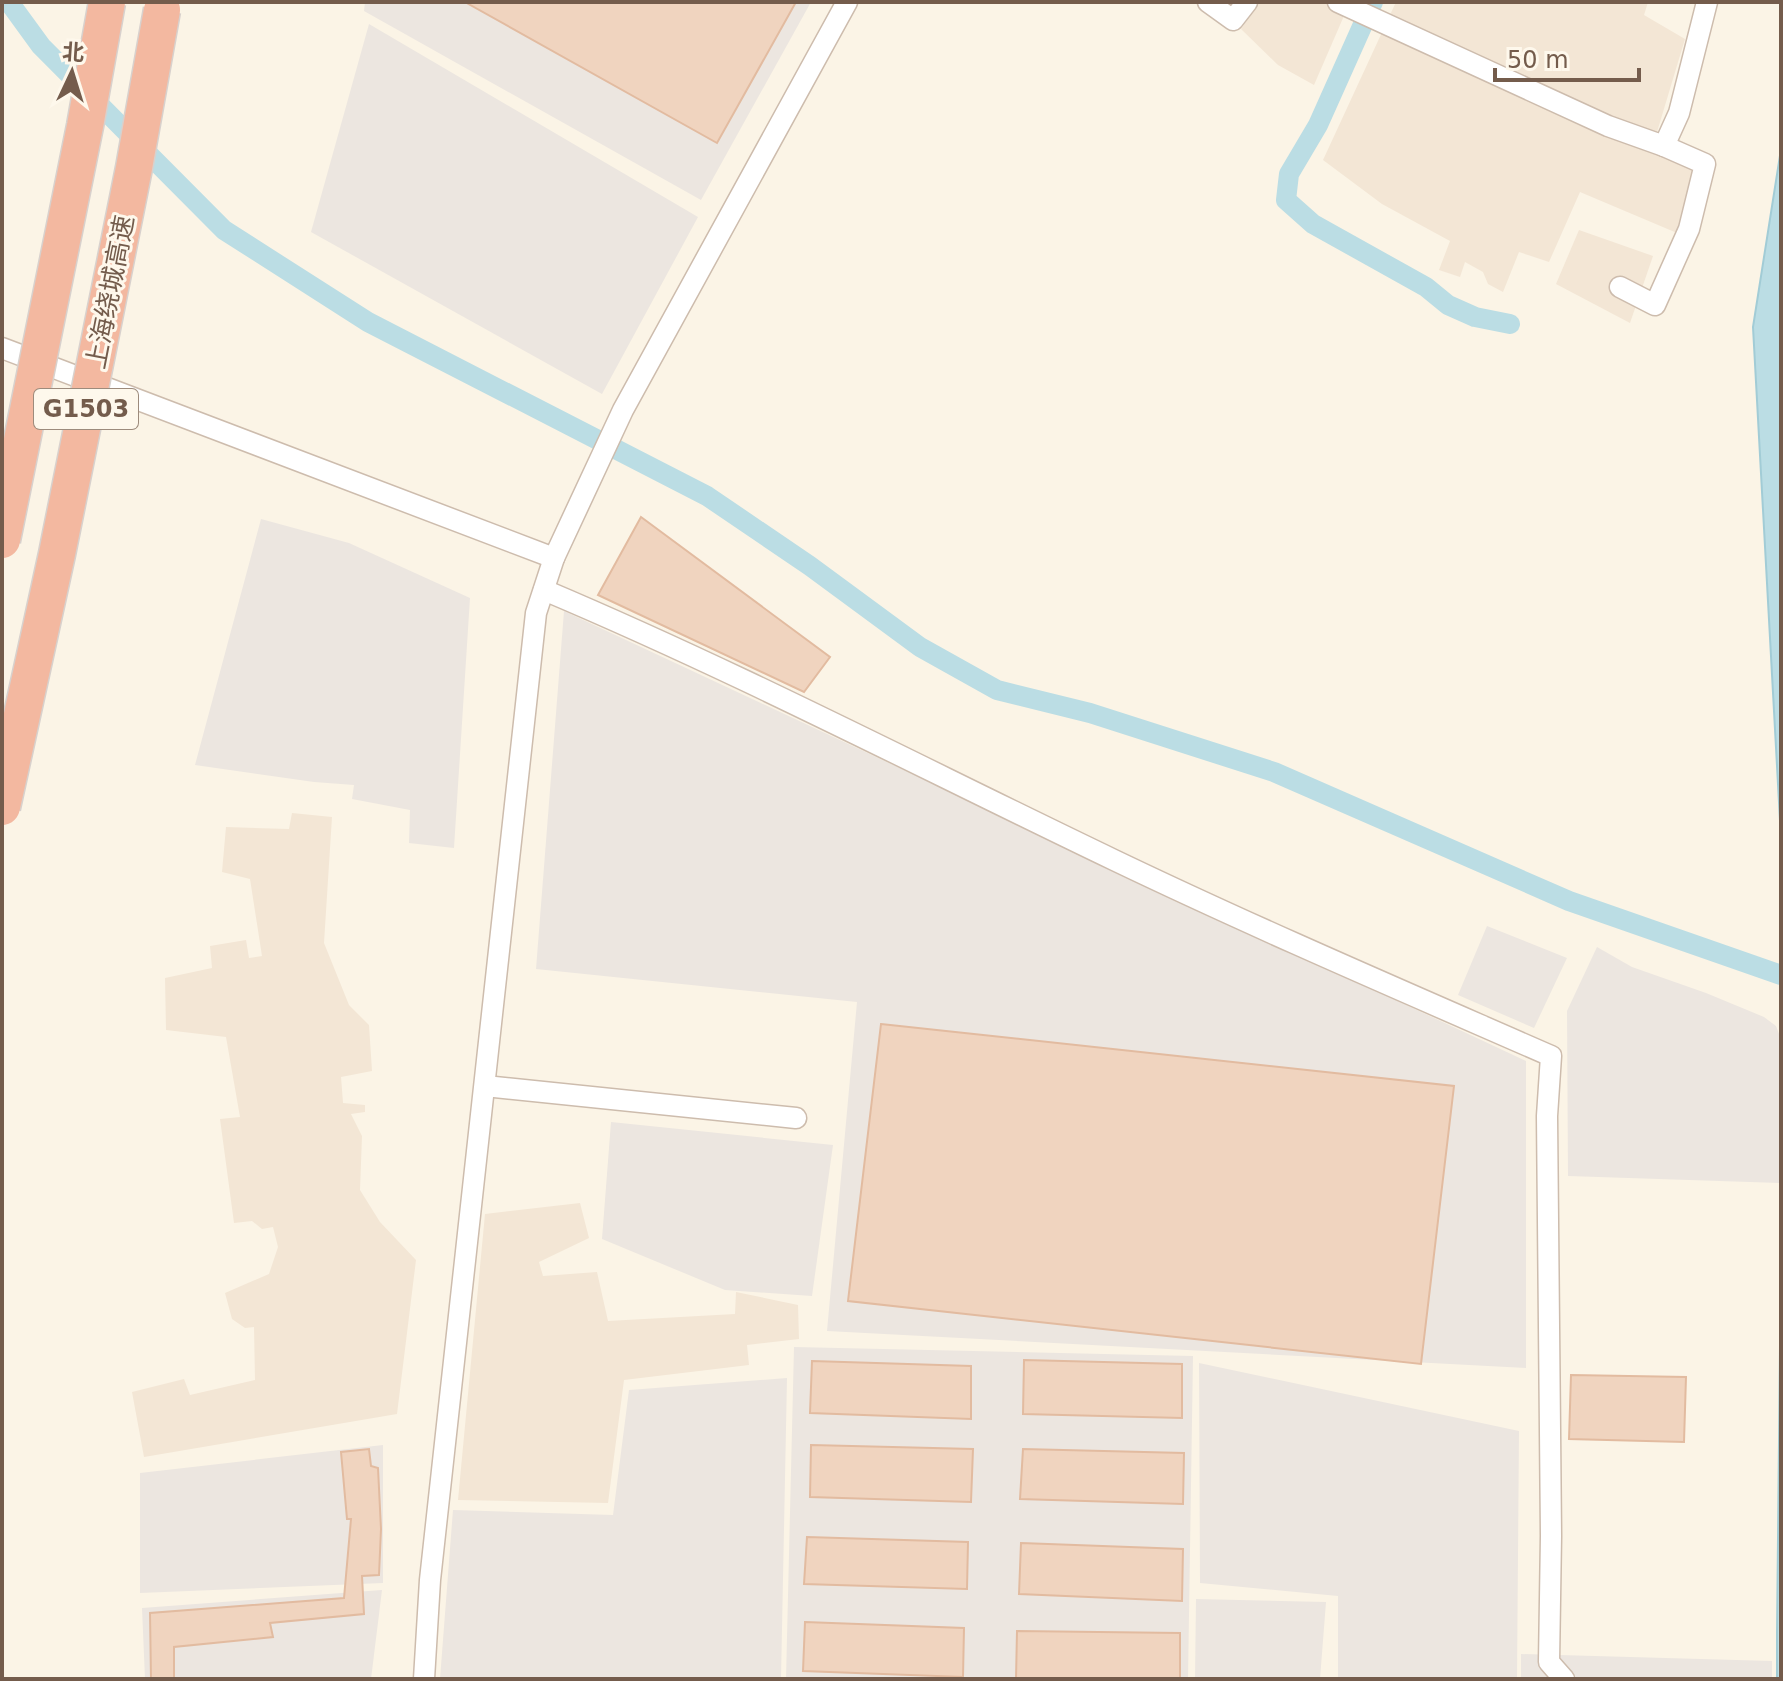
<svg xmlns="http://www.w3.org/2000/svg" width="1783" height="1681" font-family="'DejaVu Sans','Noto Sans SC',sans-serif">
<rect width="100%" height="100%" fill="#fbf4e6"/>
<g fill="#f3e6d5">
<polygon points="1259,2 1350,2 1314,85 1278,65 1241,29"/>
<polygon points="1396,2 1648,2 1644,15 1685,39 1651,152 1697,170 1677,233 1580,192 1549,262 1519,252 1503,292 1488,284 1483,272 1465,262 1460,277 1439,270 1450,241 1382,204 1323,160"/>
<polygon points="1579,230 1653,256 1630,323 1556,284"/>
<polygon points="292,813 332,817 324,943 349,1005 369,1025 372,1071 341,1077 343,1103 365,1105 365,1112 351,1114 362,1136 360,1190 380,1222 416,1260 397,1414 144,1457 132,1392 184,1379 190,1395 255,1380 254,1327 245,1328 232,1319 225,1293 269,1274 278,1247 273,1227 262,1229 252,1221 234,1223 220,1119 240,1117 226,1037 166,1030 165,978 212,968 210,946 246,940 249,958 262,956 250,879 222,872 226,827 289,829"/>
<polygon points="580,1203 589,1238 539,1262 543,1276 597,1272 608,1321 735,1314 736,1292 798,1305 799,1339 747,1345 749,1365 624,1380 608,1503 458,1500 485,1214"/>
</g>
<g fill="#ece6e0">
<polygon points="365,2 811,2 701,200 364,11"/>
<polygon points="369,24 698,217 602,394 311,232"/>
<polygon points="261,519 349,543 470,598 454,848 409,843 410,810 352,799 354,785 314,782 195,765"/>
<polygon points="564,611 1526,1061 1526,1368 827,1331 857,1002 536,969"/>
<polygon points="1487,926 1567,958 1534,1028 1458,995"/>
<polygon points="1597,947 1632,967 1706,993 1764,1017 1776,1026 1781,1039 1781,1183 1568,1176 1567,1011"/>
<polygon points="611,1122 833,1145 812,1296 725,1290 602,1239"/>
<polygon points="794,1347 1193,1356 1188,1679 786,1679"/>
<polygon points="1199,1363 1519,1431 1517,1679 1338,1679 1338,1596 1200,1583"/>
<polygon points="787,1378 781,1679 440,1679 453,1510 613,1515 629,1390"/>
<polygon points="383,1445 383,1583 140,1593 140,1473"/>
<polygon points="382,1590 371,1679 145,1679 142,1608"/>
<polygon points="1196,1599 1326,1602 1320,1679 1195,1679"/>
<polygon points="1521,1654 1772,1661 1772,1679 1521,1679"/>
</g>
<g fill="#bbdde4" stroke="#a2ccd6" stroke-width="2">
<polygon points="1781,149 1781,839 1753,327"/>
<polygon points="1781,1250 1781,1679 1777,1679 1777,1634"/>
</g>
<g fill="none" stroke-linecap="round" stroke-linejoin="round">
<g stroke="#bbdde4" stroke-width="20">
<polyline points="9,2 41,46 224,230 368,322 707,496 810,566 920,647 997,690 1090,713 1274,772 1569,901 1781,975"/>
<polyline points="1373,2 1318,125 1289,174 1286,200 1313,224 1426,287 1448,305 1475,317 1510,324"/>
</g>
</g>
<g fill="#f0d4bf" stroke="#e2bba0" stroke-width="2">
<polygon points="465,2 796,2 717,143"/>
<polygon points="641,517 830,657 804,692 598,595"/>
<polygon points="881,1024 1454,1086 1421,1364 848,1301"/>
<polygon points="1024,1360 1182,1364 1182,1418 1023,1414"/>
<polygon points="812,1361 971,1366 971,1419 810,1413"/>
<polygon points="1571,1375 1686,1377 1684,1442 1569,1439"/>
<polygon points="811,1445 973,1449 971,1502 810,1497"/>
<polygon points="369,1449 371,1466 378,1468 381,1529 379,1575 362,1576 364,1614 270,1623 273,1637 174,1647 174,1679 151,1679 150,1613 344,1598 351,1519 347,1519 341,1452"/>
<polygon points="1023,1449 1184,1453 1183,1504 1020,1499"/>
<polygon points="807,1537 968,1542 967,1589 804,1584"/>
<polygon points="1021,1543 1183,1549 1182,1601 1019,1594"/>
<polygon points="805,1622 964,1628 963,1677 803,1671"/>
<polygon points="1017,1631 1180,1633 1180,1679 1016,1679"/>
</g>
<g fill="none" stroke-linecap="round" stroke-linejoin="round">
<g stroke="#cdbcad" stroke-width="23">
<g id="minor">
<polyline points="1208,2 1233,20 1247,2"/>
<polyline points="1338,2 1608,126 1664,146 1679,113 1707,2"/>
<polyline points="1620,287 1655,305 1689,229 1705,164 1664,146"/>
<polyline points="2,348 554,558"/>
<path d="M544,590C738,672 924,769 1114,860C1258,929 1405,992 1551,1056L1547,1116L1551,1536L1549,1662L1564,1679"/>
<polyline points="485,1086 796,1118"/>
<polyline points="424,1679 430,1580 536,613 554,558 623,410 847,2"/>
</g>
</g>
<use href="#minor" stroke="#fff" stroke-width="20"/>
<g stroke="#d8d1cd" stroke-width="39" stroke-linecap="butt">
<g id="motorway-bridge">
<polyline points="2,540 85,126 107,2"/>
<polyline points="2,807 57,554 134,168 162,10"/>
</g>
</g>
<use href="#motorway-bridge" stroke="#f3b8a0" stroke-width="36"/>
</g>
<g text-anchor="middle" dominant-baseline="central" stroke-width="6" stroke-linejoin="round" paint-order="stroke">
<rect fill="#fef8ec" stroke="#9d8b7c" stroke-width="2" x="34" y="389" width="104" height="40" rx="6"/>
<g font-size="24" font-weight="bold" fill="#745c4c">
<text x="86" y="409">G1503</text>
</g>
<g font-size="26" fill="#745c4c" stroke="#fef8ec">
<text transform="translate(110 292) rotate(-79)">上海绕城高速</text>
</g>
</g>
<rect width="1783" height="1681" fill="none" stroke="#745c4c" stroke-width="8"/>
<g transform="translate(72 72) rotate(4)" stroke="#fef8ec" stroke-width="6" paint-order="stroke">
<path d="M0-6L14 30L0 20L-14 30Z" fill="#745c4c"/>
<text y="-12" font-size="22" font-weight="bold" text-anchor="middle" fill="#745c4c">北</text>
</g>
<path d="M1495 68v12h144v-12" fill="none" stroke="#745c4c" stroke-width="4"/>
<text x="1507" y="68" font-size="24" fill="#745c4c" stroke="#fef8ec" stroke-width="6" paint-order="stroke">50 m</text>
</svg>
